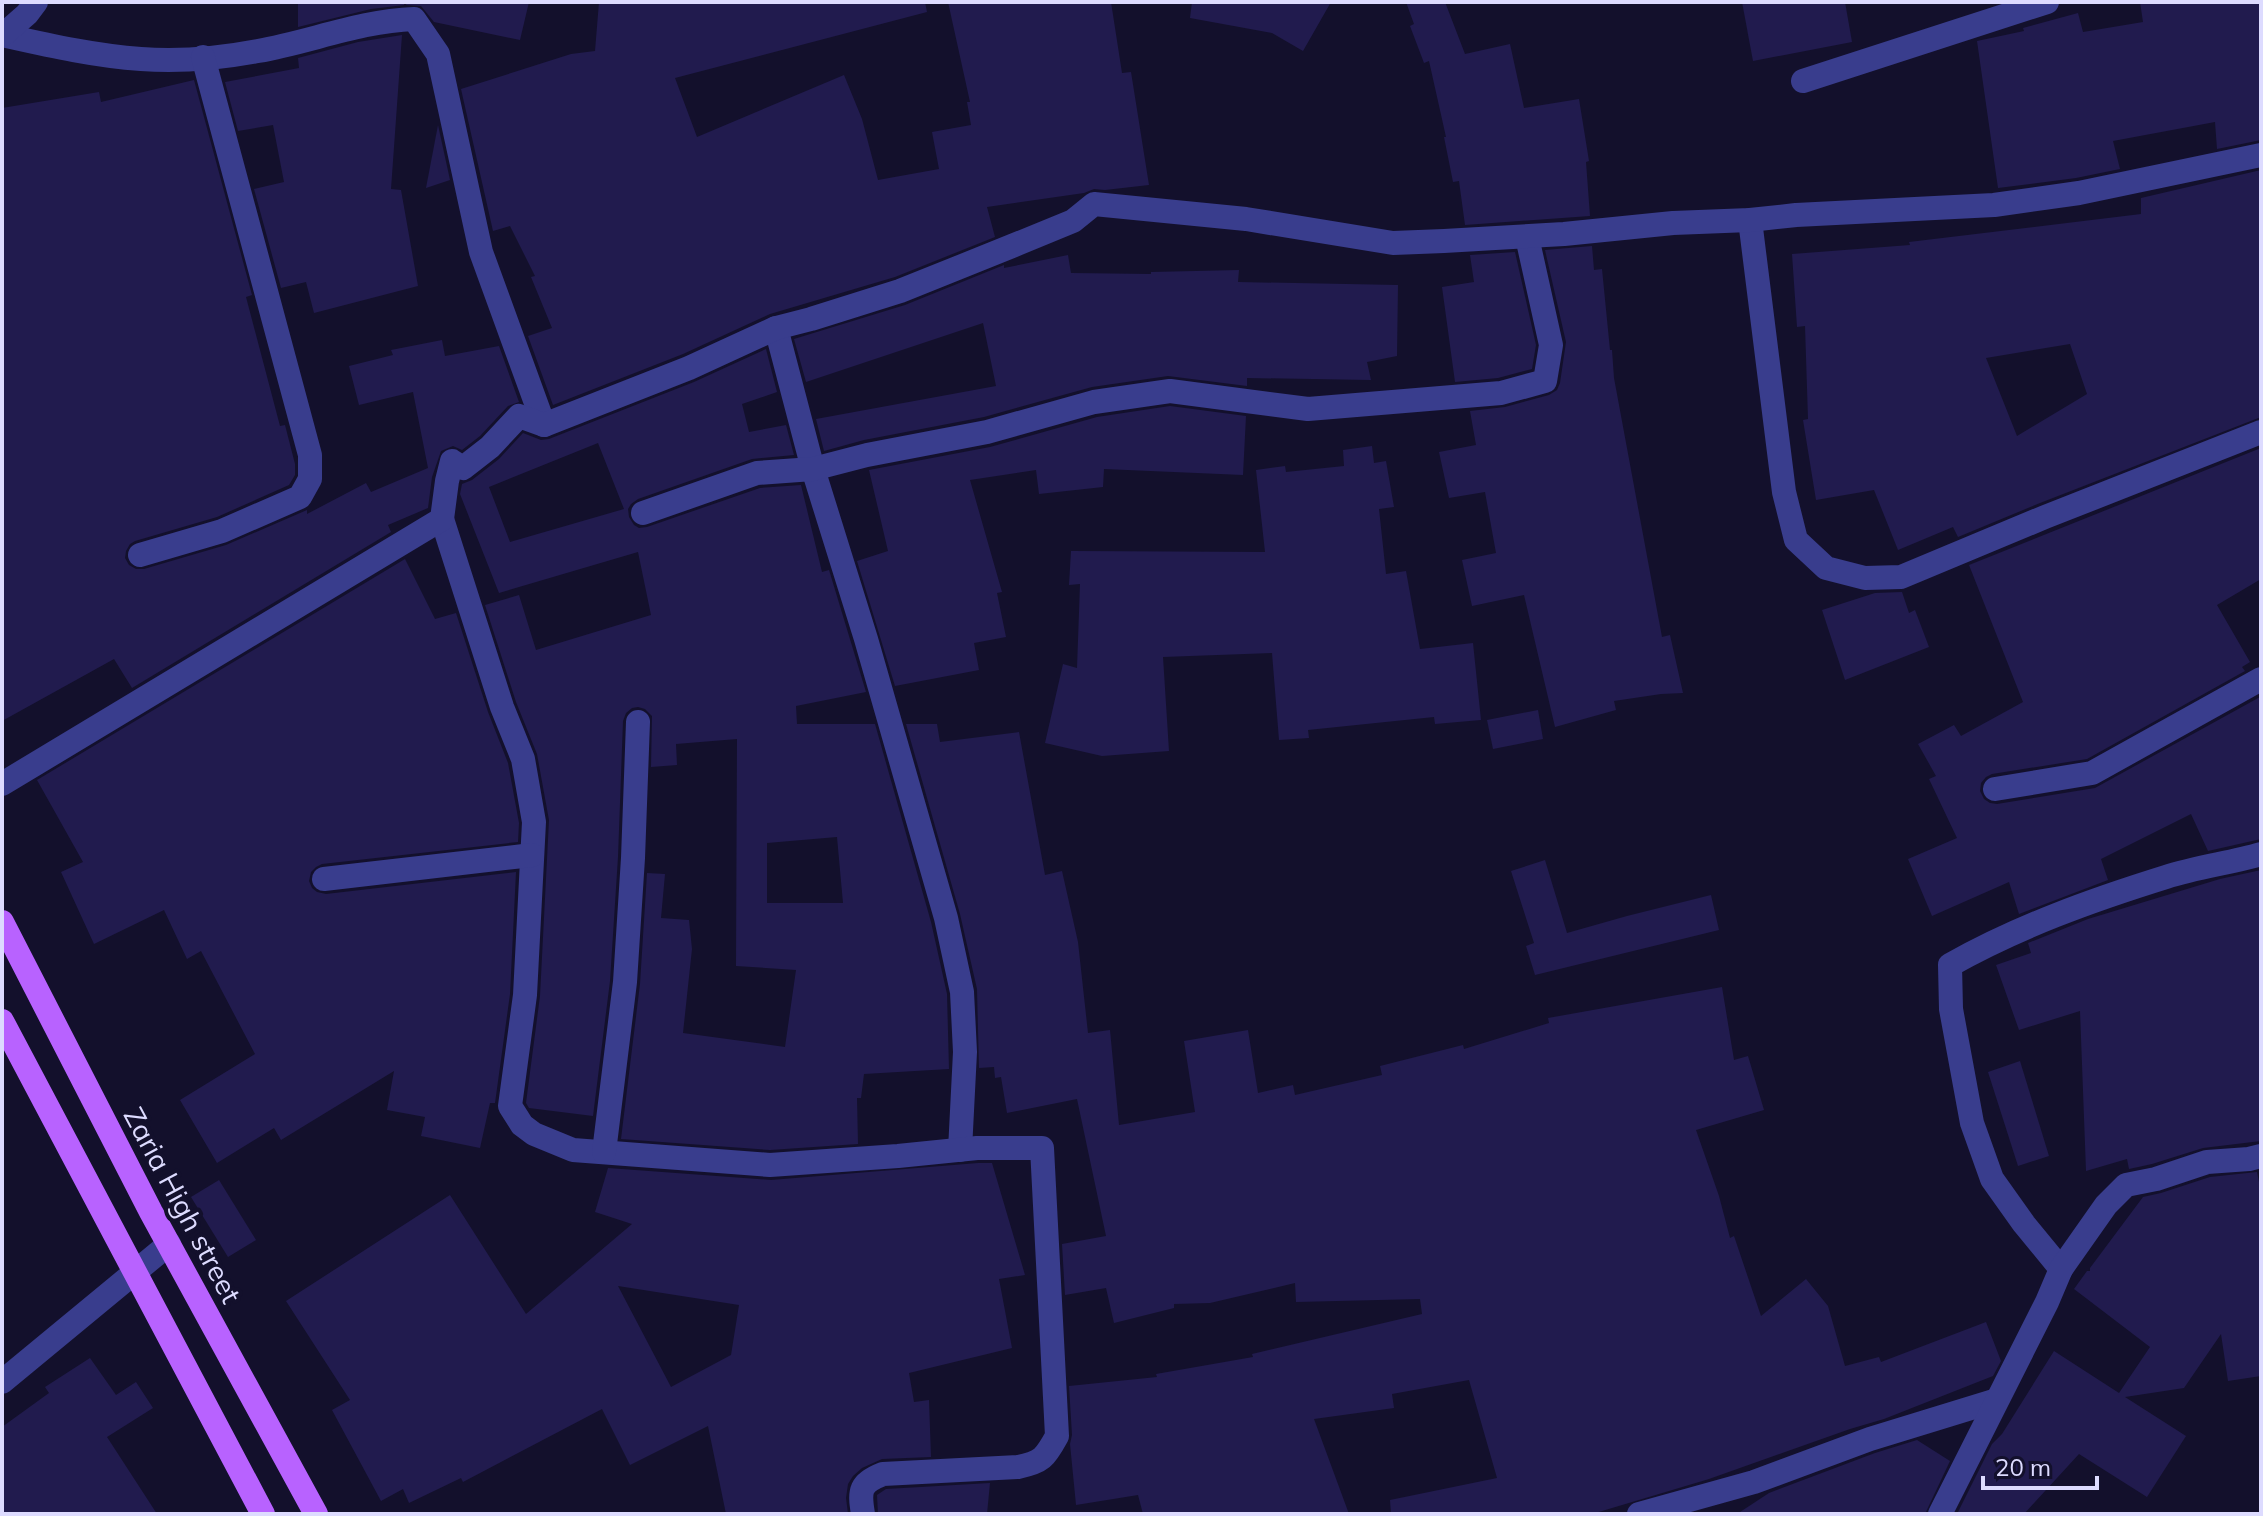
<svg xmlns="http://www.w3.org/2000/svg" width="2263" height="1516" font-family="Mulish,sans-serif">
<rect width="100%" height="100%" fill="#13102c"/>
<g fill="#211b4e" fill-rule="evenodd">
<polygon points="298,2 404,2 404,5 371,9 298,27"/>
<polygon points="407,2 529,2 520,40 434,22 421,6 406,5"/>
<polygon points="599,2 925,2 927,12 675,78 697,137 844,75 862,119 878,180 939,169 932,132 971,125 967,102 970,102 948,2 1111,2 1122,73 1131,72 1149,185 1105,190 1094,189 1084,193 987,207 995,237 895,277 770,314 683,354 553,405 528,336 552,328 531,277 535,276 510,226 493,231 461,89 571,54 595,51"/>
<polygon points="1192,2 1331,2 1303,51 1272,33 1190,18"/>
<polygon points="1406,2 1445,2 1465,54 1510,44 1524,108 1579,99 1589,161 1586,162 1590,216 1465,225 1459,181 1453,182 1444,137 1446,137 1429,61 1424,63 1410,26 1414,24"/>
<polygon points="1742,2 1845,2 1852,42 1753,61"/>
<polygon points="2140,2 2261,2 2261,140 2217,149 2215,122 2113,141 2120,169 2076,178 1998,188 1977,41 2024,31 2023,28 2078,13 2083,32 2143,22"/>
<polygon points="402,35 391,189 401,190 418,286 314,313 306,282 281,288 254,189 284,182 273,125 238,131 225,82 299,68 298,58 358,42"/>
<polygon points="194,80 252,295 246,297 280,426 285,425 295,464 295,475 289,485 217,517 135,541 130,544 126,551 125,558 129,565 136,569 144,569 226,545 307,510 307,514 366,483 371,492 428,468 413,392 359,405 349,366 393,355 391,350 442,340 445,356 499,346 519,402 508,406 480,436 462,450 453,446 441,451 432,477 428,508 388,525 391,532 132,688 114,659 2,721 2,108 99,92 101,102"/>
<polygon points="438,125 450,180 426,188"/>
<path d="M2261,170V417L2040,503L1958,537L1953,527L1898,550L1874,490L1816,500L1803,420L1808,419L1805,326L1797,327L1792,254L1910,245L1909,242L2141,214V198ZM2070,344L2087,394L2017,436L1986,358Z"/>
<polygon points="1592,246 1594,270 1602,269 1610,350 1612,350 1614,378 1662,637 1670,635 1683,693 1661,694 1614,701 1616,710 1555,727 1524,595 1472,606 1462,560 1496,553 1485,492 1449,498 1439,452 1476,445 1470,411 1505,407 1549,395 1557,390 1560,383 1566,342 1545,250"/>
<polygon points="1515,252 1536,345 1532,369 1498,378 1455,382 1442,287 1474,282 1470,255"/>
<polygon points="1068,255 1071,273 1151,274 1151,272 1239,270 1238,282 1398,285 1397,356 1367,362 1371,380 1247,378 1247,386 1168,376 1092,387 984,417 864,440 824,451 816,419 996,386 983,323 806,382 794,339 905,305 1004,265 1004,268"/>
<path d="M766,349L777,392L742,404L749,432L786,425L794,455L752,459L638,499L631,504L628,509L629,517L634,525L639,528L647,527L760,488L801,485L822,572L829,570L866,692L796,706L797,724H875L931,922L947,994L949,1069L864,1074L861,1098H857L858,1144L770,1150L621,1139L640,984L647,873L665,874L661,918L689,920L692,949L683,1033L785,1047L796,970L736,966L737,739L676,744L677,765L651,767L652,716L645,709L638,707L632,708L626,713L623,721L618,857L610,981L593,1116L529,1108L526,1103L540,996L549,820L537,754L516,702L485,605L519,595L536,650L651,615L638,552L499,593L460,494L462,484L472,480L499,459L523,433L541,440L549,439L694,382ZM598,443L624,509L510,542L489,487ZM837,837L843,903H767V843Z"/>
<polygon points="1170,406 1246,416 1243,475 1104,469 1103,487 1039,494 1036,470 970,480 1002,592 997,593 1006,637 974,643 979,670 895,686 857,561 888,551 869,470 990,447 1097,417"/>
<polygon points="1372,446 1374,463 1386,461 1394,507 1379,509 1386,574 1406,571 1420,649 1473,643 1481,720 1435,724 1434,717 1308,730 1309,738 1279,740 1272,653 1163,657 1169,751 1102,756 1045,743 1063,664 1077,668 1080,584 1069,585 1071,551 1265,552 1256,470 1285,466 1286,472 1344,466 1343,450"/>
<polygon points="2261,448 2261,579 2217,605 2250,662 2242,667 2245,671 2087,759 1992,774 1986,777 1981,783 1980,791 1984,799 1990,803 1997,804 2095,788 2260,697 2261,839 2208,851 2191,814 2101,859 2108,880 2019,914 2009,882 1932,916 1908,859 1957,838 1929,779 1936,776 1918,744 1954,725 1961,736 2023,702 1969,565"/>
<polygon points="405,559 435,619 456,613 488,712 508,763 519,823 518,842 322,864 316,867 311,872 309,881 312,888 317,892 326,894 516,872 510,994 495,1103 490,1103 480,1148 421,1136 425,1117 387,1110 394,1071 281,1140 274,1128 217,1163 180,1100 255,1054 201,951 187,959 164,910 94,944 61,872 83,862 37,780"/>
<polygon points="1902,592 1909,613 1915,610 1929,647 1845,680 1822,610 1875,593"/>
<polygon points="1538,710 1543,739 1493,749 1487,720"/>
<polygon points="906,724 937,724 940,742 1019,732 1045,875 1062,871 1078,942 1088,1033 1110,1030 1119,1125 1195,1112 1184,1041 1248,1030 1258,1093 1293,1085 1295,1095 1382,1075 1380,1066 1463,1045 1464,1049 1549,1023 1548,1018 1722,987 1734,1060 1748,1056 1764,1110 1696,1130 1719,1196 1730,1238 1734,1236 1761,1316 1806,1279 1828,1306 1845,1366 1879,1357 1881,1362 1986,1322 2001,1361 1993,1376 1884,1419 1850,1429 1709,1479 1592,1514 1391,1514 1390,1500 1497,1478 1469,1380 1392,1394 1394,1408 1314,1419 1349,1514 1143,1514 1138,1495 1076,1505 1070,1444 1072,1435 1069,1386 1157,1377 1156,1374 1253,1357 1252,1354 1422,1314 1420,1299 1296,1302 1295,1283 1210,1303 1174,1304 1174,1308 1114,1323 1106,1288 1065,1295 1062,1244 1106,1236 1077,1099 1007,1113 1001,1077 995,1078 994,1067 979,1068 977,989 960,914"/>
<polygon points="1545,860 1567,933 1627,916 1711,895 1719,930 1535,975 1526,946 1534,943 1511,871"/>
<polygon points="2261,870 2261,1141 2203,1148 2152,1164 2129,1169 2127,1159 2086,1171 2080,1011 2019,1030 1996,965 2031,953 2028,943 2088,919 2220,879"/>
<polygon points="2020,1061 2049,1156 2018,1166 1988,1072"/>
<path d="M978,1163H992L1025,1275L999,1279L1012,1348L909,1373L914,1402L929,1400L931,1457L882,1459L862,1468L853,1476L848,1484L846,1498L848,1514H726L708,1426L630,1465L602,1409L463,1482L461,1478L409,1503L403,1489L381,1501L332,1410L350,1400L286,1301L450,1195L526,1314L632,1224L595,1212L608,1168L771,1180ZM618,1286L739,1305L731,1355L671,1387Z"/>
<polygon points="2257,1172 2261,1192 2261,1376 2228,1381 2221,1334 2184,1388 2125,1397 2186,1436 2147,1497 2079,1454 2024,1514 1957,1514 1992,1444 2002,1434 2054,1351 2119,1393 2150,1347 2074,1289 2087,1271 2090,1271 2090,1268 2143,1197 2161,1193 2210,1177"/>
<polygon points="219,1180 256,1240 228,1257 191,1197"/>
<polygon points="90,1358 116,1395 136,1382 153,1408 107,1437 157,1514 2,1514 2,1427 49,1393 45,1387"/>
<polygon points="1917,1440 1950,1461 1925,1514 1737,1514 1769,1493 1875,1453"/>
<polygon points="990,1483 987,1514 878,1514 877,1495 886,1489"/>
</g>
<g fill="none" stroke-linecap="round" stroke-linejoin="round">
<g stroke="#393d8d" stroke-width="24">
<path d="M2,35C47,45 95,56 141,59C179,62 221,58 258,51C310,42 360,21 414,19L438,54L481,252L544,425"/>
<polyline points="3,35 27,14 36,2"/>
<polyline points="1803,81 2047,2"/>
<polyline points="1750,220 1784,492 1796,540 1826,568 1865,578 1901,577 2045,517 2261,432"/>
<polyline points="776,328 813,469 866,639 946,918 962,992 965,1052 960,1150"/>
<polyline points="643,513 757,473 813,469 867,455 987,432 1094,402 1170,391 1308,409 1501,393 1545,381 1551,345 1527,237"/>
<path d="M442,519L502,707L523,759L534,822L525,995L510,1106L522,1125L534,1134L573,1150L770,1165L898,1156L977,1148H1042L1057,1436C1045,1458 1042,1462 1018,1467L883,1474C860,1483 859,1490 863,1514"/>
<polyline points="140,555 222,531 300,497 310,479 310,455 203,57"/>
<polyline points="2,784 442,519 447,481 452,461 463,468 490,447 519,416 544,425 689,368 776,328 811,319 900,291 1012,246 1073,221 1094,204 1246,219 1393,243 1444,241 1564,234 1673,223 1750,220 1796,215 1994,205 2079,193 2261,155"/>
<polyline points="1995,789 2092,773 2261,679"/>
<polyline points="324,879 532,855"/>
<polyline points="604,1152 625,982 633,858 638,722"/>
<path d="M2061,1269L2024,1224L1992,1179L1972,1123L1951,1009L1950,965C2017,927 2092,900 2166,877C2197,867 2230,863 2261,854"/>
<polyline points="2,1382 169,1244"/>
<polyline points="1639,1514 1754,1482 1870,1439 1997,1400"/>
<polyline points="1940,1514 2047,1302 2061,1269 2106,1205 2126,1185 2156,1179 2207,1162 2249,1159 2261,1156"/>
</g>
<g stroke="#b862ff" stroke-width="24">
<polyline points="2,922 151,1212 316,1514"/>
<polyline points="2,1021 263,1514"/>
</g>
</g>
<g text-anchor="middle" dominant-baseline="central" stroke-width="8" stroke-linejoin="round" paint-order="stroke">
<g font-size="28" fill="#dddbff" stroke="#13102c">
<text transform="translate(183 1205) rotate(62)">Zaria High street</text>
</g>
</g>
<rect width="2263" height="1516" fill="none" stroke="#dddbff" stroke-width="8"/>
<path d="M1983 1476v12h114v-12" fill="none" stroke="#dddbff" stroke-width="4"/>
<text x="1995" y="1476" font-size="24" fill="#dddbff" stroke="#13102c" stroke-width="6" paint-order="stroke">20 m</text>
</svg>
